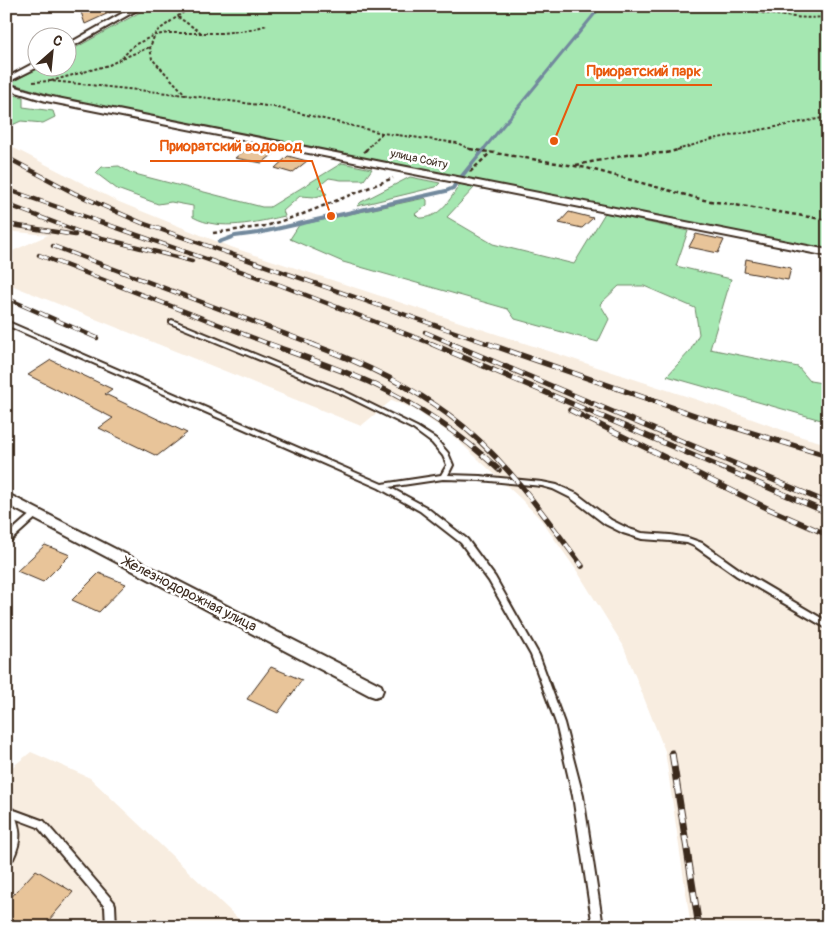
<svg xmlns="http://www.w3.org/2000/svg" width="834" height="933" font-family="Pangolin,sans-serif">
<rect width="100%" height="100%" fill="#fff"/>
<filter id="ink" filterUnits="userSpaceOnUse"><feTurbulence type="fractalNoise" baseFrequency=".02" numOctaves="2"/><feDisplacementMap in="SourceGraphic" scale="10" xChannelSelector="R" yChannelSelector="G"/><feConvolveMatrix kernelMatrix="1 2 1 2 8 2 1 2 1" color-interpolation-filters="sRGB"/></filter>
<g filter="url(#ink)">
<g fill="#f8ede0">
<polygon points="6,144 119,202 228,246 716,406 802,437 828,444 828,927 691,927 665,751 623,645 577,571 541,520 521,499 451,434 414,409 392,400 361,426 6,283 6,254 48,235 6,231"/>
<polygon points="31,752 90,778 247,927 6,927 6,772"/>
</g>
<g fill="#a5e7b1" stroke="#708868">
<polygon points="151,6 828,6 828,250 64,99 10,83 39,68 68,68 68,52"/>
<polygon points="6,93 23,97 23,107 53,111 55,117 43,123 21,121 6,128"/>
<path d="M342,163L372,169L364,180H341L329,178L318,187L327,194L315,197L300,196L283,211L285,216C257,222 220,232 193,217V206L171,202L158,204L117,189L96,173L102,167L119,166L131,173L262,207H270Z"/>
<polygon points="410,177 440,183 436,187 357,206 361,202"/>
<path d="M460,184L475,187L447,217L493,244L574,264L605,213L688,231L676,266L731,279L710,349L798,367L810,381L828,384V422L667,376L690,351L699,334L695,308L644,286H619L600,304L609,319L598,342L515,319L508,309L343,262L290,239L299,225L425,198L427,200V205L415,214L419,218C440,219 450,199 460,184Z"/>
</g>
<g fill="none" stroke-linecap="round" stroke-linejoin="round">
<polyline stroke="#72899d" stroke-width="3" points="483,150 601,6"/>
<g stroke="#72899d" stroke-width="4">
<polyline points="462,176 484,149"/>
<polyline points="219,242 235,236 258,233 446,191 453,188 456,183"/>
</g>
</g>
<g fill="#e8c499" stroke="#3b2a1e">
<polygon points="79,6 124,6 85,24"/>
<polygon points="249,147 276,152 262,163 235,158"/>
<polygon points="288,156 307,161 292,173 275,168"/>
<polygon points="569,212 593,218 582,228 559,223"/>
<polygon points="696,234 724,240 718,253 689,247"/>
<polygon points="746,259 791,268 788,280 744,272"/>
<polygon points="51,360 112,389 105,394 187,433 157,456 99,428 113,418 28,375"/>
<polygon points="45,545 70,555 43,582 17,571"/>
<polygon points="99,573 126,584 99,612 72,600"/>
<polygon points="271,667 302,680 278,713 247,699"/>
<polygon points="36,870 73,892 43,927 6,927 6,903"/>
</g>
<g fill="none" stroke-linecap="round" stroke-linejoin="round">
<g stroke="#3b2a1e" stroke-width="4">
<g id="service">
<polygon points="172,320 344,391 417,427 436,439 448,453 453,465 448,475 480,476 542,482 557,485 577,494 611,520 629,529 642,533 670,535 688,538 702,543 743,572 828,622 828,629 737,576 696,547 687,543 670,541 642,539 623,533 605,524 571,498 553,489 542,486 480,480 443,479 389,487 426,507 467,539 495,577 539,655 564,723 583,796 603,927 593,927 573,796 556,723 531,655 489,581 461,543 420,511 379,488 6,325 6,321 382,484 441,475 447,465 443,456 432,443 413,429 340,393 170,323 170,321"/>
<polygon points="33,512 36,512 40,514 9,542 6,543 6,536"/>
<polygon points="6,807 44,821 114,902 115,905 116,927 106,927 105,907 38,827 6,815"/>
</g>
</g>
<g stroke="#3b2a1e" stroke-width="4">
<g id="minor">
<polygon points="135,6 144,6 68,49 68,44"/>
<polygon points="38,61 38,67 6,83 6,78"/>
<polygon points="6,84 47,96 828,250 828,256 46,101 6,89"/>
<polygon points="6,493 381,685 383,690 381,695 375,697 369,695 6,504"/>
<path d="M6,808L13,810C21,829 22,840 13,859L6,862Z"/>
</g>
</g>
<g stroke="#3b2a1e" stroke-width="2" stroke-dasharray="3 2" stroke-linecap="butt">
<polyline points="192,6 156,32 150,47 152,59 186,95 274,107 382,133 457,143 472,150"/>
<path d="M747,10C767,14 809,21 828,16"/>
<polyline points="178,17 203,34"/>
<polyline points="123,58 150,47"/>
<polyline points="51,81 109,65 121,59 134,45 155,35 169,33 221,33 250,30 267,25"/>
<polyline points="33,82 51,81 186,95"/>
<polyline points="366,150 382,133"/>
<polyline points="677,150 713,139 828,117"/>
</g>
<g stroke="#3b2a1e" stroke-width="2.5" stroke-dasharray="4 3" stroke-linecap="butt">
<polyline points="470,149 587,168 704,200 828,220"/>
<polyline points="364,152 367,149"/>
<polyline points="576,165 632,154 666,153 681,149"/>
<polyline points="470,172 491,152"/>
<polyline points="213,233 266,226 303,214 393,178"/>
</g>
<use href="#service" fill="#fff" fill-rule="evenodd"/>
<use href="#minor" fill="#fff" fill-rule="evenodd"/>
<g stroke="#3b2a1e" stroke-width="4.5">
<g id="rail-far2">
<polyline points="6,157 74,193 142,223 492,345"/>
<polyline points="6,189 280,285 435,345"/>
<polyline points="6,204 82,233 192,261"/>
<polyline points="6,224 75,235"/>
<polyline points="53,246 315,345"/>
<polyline points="39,255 272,345"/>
<polyline points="6,298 97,338"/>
<polyline points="425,332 455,345"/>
</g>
</g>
<g stroke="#3b2a1e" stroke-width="5.5">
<g id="rail-far1">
<path d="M269,344C302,356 337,368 369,382C417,404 461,434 499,470"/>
<path d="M311,344C360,362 408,384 449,415C503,455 542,513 582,566"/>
<polyline points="432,344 828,513"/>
<polyline points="452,344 828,503"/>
<polyline points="489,344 703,418 828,456"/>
<polyline points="570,410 769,509 828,535"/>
</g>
</g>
<g stroke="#3b2a1e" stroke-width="7">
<polyline id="rail" points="672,753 699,927"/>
</g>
<use href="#rail-far2" stroke="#fff" stroke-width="3" stroke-dasharray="9" stroke-linecap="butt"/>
<use href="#rail-far1" stroke="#fff" stroke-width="4" stroke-dasharray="11" stroke-linecap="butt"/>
<use href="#rail" stroke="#fff" stroke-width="5" stroke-dasharray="14" stroke-linecap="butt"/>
</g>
</g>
<g text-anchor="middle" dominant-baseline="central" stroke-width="5" stroke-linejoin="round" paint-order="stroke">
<g font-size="11" fill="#3b2a1e" stroke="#fff">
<text transform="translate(419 159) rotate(12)">улица Сойту</text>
</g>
<g font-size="14" fill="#3b2a1e" stroke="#fff">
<text transform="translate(190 594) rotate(27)">Железнодорожная улица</text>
</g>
</g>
<path fill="none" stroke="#e8590c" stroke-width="2" d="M554 141L577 85H712M331 216L312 161H150"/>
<g fill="#e8590c" stroke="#fff" stroke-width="2">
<circle cx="554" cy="141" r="5"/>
<circle cx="331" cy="216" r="5"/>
</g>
<g font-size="15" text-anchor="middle" font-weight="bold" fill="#e8590c" stroke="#fff" stroke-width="5" stroke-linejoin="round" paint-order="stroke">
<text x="644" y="76">Приоратский парк</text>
<text x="231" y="151">Приоратский водовод</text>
</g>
<rect width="834" height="933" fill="none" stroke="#fff" stroke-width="25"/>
<rect x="12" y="12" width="809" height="908" fill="none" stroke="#3b2a1e" stroke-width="2" filter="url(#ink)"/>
<g transform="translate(52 52) rotate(27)"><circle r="24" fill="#ffffff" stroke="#b1aaa5"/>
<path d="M0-4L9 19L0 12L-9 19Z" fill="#3b2a1e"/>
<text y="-8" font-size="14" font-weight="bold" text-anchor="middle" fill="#3b2a1e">С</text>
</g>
</svg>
